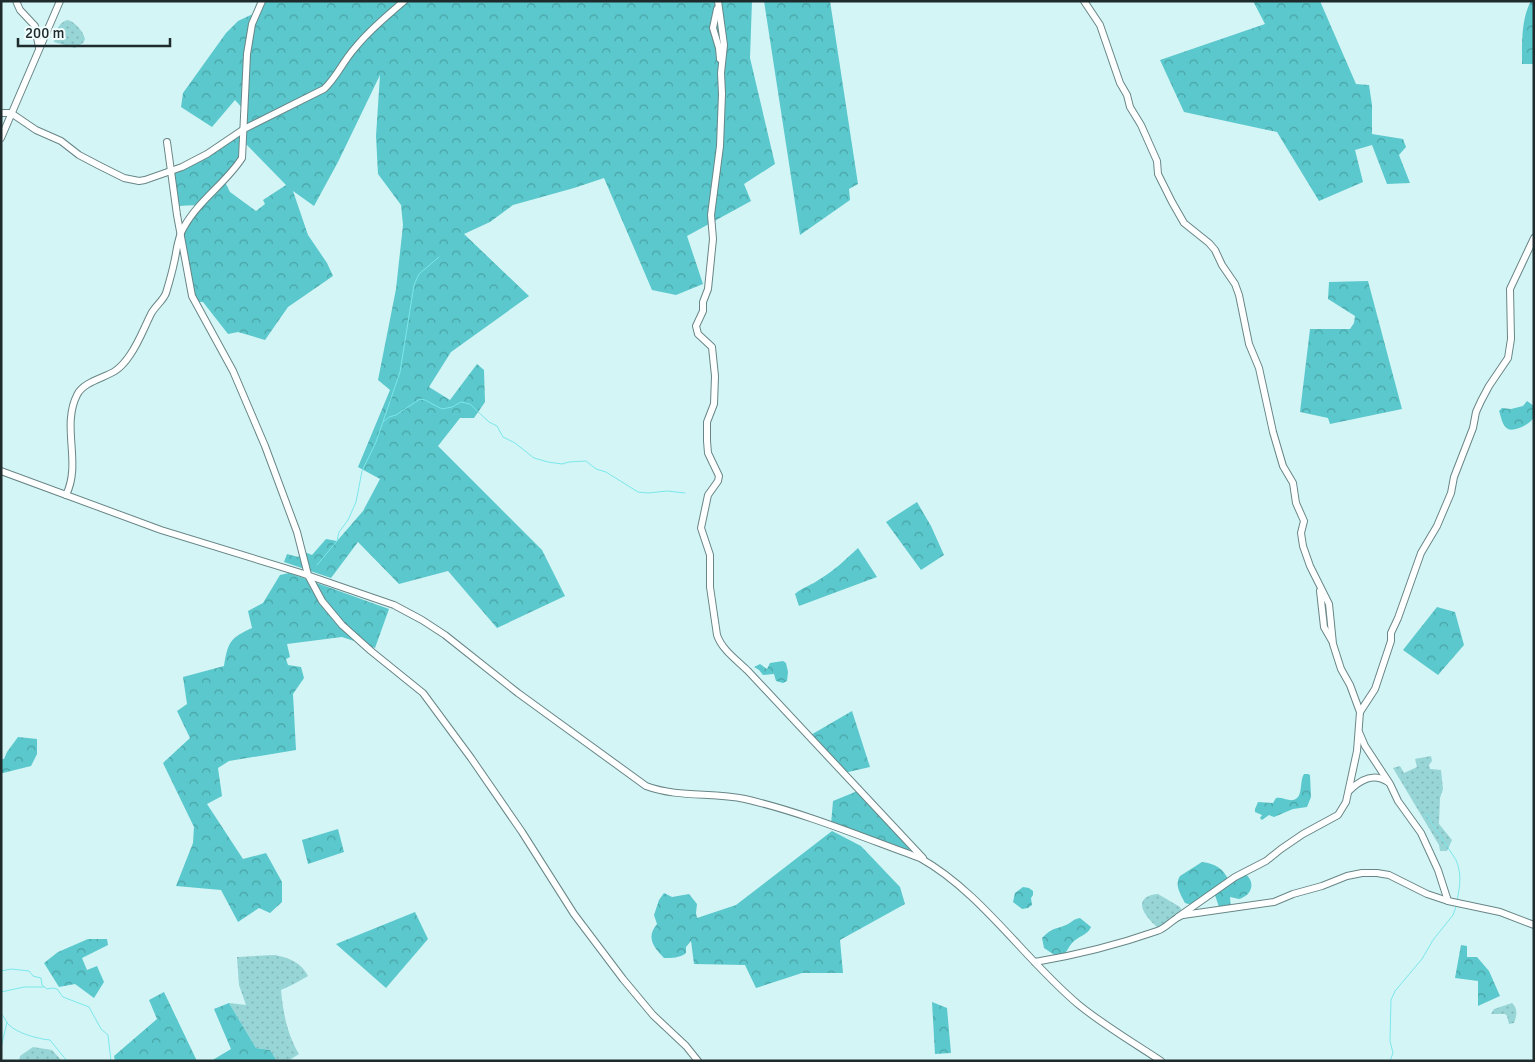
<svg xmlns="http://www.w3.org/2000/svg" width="1535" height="1062" font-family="Signika,sans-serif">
<defs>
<pattern id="grass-dots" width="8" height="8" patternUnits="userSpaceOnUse" patternTransform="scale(1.25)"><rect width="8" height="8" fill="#97d5d7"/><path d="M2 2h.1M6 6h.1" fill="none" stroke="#82b7b9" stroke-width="1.8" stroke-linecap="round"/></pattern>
<pattern id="forest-crowns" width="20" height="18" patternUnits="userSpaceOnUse" patternTransform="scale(1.25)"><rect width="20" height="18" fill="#5ac8cc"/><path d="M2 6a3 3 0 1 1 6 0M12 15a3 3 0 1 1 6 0" fill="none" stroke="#4aa3a6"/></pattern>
</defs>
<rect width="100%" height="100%" fill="#d4f5f6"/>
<g fill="url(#grass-dots)">
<path d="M68,20C76,23 83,31 85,39L83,43L75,48L54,42C57,31 57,23 68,20Z"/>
<polygon points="1431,756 1432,761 1429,765 1430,769 1441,770 1443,789 1440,798 1439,824 1452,840 1447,851 1440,851 1439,845 1393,768 1400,766 1404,773 1417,767 1415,759"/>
<path d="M1158,894L1180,907L1183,914L1161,930C1147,920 1128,897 1158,894Z"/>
<path d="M275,955C289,958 301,962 308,976L294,984L281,990C283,1012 287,1034 299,1054L288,1061H277L270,1050L256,1048L229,1003L246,1005L239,985L237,957Z"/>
<path d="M1512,1003C1518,1008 1517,1016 1514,1023L1509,1024L1507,1016L1505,1014H1491L1494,1009Z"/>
<polygon points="33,1047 52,1050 62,1061 19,1061 20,1056"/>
</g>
<g fill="url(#forest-crowns)" fill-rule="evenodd">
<path d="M262,1H752L750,58L775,164L744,184L751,201L687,236L703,284L676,295L652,290L604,178L574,188L513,205L490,222L464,234L529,296L451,352L429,387L450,400L477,364L484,370L485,402L474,418H460L438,446L542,550L565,596L497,628L448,571L399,584L358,542L331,578L284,562L287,554L298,557L302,551L312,555L326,539L337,541L363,511L380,479L358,467L390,390L378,380L396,289L403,225L401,205L378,174L376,136L380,75L338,162L314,206L293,191L308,235L327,263L333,276L288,307L265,340L238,332L228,334L203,302H196L181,234L199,205L176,206L171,171L182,167L244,129V110L235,100L212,127L181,107L183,93L226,33L238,21L257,12ZM244,142L286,185L263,200L265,204L256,211L230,192L224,180L242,157Z"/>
<polygon points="764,1 830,1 858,184 849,189 850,200 800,235"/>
<polygon points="1253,1 1320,1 1356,84 1369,85 1372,105 1372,134 1403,139 1406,147 1399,155 1410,183 1387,184 1372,145 1355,150 1363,182 1319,201 1277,132 1184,112 1160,60 1265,24"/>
<path d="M1531,1H1534V64H1522C1522,44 1521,19 1531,1Z"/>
<polygon points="1368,281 1402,409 1330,424 1328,418 1300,412 1310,329 1350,329 1354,323 1355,316 1328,299 1329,282"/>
<path d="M1527,401L1534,406C1534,409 1535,415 1533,418C1531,424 1514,432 1508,429C1502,426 1501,416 1499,411L1502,408L1511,409L1523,406Z"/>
<polygon points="917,502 931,526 944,555 921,570 886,522"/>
<path d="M858,548L877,577L799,606L795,594C803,587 812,585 820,579C834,571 846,559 858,548Z"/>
<path d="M289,573L389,609L375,648L342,637L287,644L290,657L286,659L288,665L301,667L304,678L293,694L296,750L229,761L218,768L222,796L207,804L243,859L266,853L282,882V902L270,913L259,908L238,922L221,890L176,886L193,843L194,827L163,763L190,738L177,711L187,704L183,677L224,666C228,642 230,638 252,628L248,611L263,603L280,575Z"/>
<polygon points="1437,607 1455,612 1464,645 1438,675 1403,650"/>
<polygon points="783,661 786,663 788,672 787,681 783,683 776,681 774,674 763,675 759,670 754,667 760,664 767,669 770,663"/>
<polygon points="852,711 870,767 844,773 809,736"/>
<polygon points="18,737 37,739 37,754 31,766 3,773 1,773 1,759 4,759 7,752"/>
<path d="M1304,774H1308L1310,775L1311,797L1307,807L1293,809L1274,817L1269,815L1262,820L1260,818L1262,815L1255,812V809L1258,802L1273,803L1276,798C1282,797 1288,801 1293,800C1304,798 1299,781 1304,774Z"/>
<polygon points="860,790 911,845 909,851 831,824 833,801"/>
<polygon points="338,829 344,852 308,864 302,840"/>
<path d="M832,831L861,846L900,887L905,904L840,940L843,973H802L756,988L745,965L694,964L691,941L686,947V953C680,958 671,958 664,958C653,947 646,937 657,924L654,915L659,900L664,893L672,897L689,894L697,904L696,913L697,918L736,905Z"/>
<path d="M1202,862C1216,864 1223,868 1229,881L1244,873C1256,881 1253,895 1239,899L1230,897L1231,909L1220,910L1214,892L1195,906L1185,903C1181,895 1174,885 1180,876Z"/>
<polygon points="1023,887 1029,888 1033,891 1033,895 1031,898 1032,905 1028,908 1022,909 1013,902 1015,893"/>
<polygon points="415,912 428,939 386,988 336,944"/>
<path d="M1080,918L1091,927C1088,935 1078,936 1072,943C1069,946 1068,950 1065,953L1056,956L1044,948L1042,938C1054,926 1056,930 1068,924C1073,921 1074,919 1080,918Z"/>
<polygon points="88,939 107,939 108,945 82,958 87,970 97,966 104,982 94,998 75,984 59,987 44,963 58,952"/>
<polygon points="1461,945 1467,946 1467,957 1477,957 1489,971 1500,996 1478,1006 1478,981 1455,978"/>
<polygon points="164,992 197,1061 115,1061 114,1056 157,1019 149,1000"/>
<polygon points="932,1002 947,1008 951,1053 935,1054"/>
<polygon points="229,1003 256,1048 270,1050 277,1061 211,1061 231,1049 214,1009"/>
</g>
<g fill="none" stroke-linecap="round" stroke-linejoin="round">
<g stroke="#7be7eb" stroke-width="1">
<polyline points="383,422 389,417 396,415 420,399 425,400 442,409 452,407 461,402 470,404 489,422 497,426 503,437 515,443 534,458 548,462 562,464 569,462 586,461 596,469 606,472 638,492 648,493 667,491 685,493"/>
<polyline points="317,565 337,541 339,532 348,520 356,502 362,471 376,442 400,372 414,285 419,274 439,257"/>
<path d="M1426,814L1456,860C1462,874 1460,886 1457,901"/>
<polyline points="1,971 11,969 29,971 33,976 41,978 42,985 47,989 53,988 57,989 63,997 89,1007 101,1029 108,1035 111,1061"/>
<polyline points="1,992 24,987 44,987"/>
<path d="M1,1014C5,1017 5,1020 8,1024C16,1033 38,1039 50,1040L67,1061"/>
<polyline points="1,1048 7,1022"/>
<polyline points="1,1049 1,1055"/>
<polyline points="1390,1061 1393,1053 1390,1041 1391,1000 1395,991 1422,959 1433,940 1453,915 1457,904"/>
</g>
<g stroke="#688687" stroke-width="8">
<g id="minor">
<polyline points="16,1 20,10 35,26 39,48"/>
<path d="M718,1L724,45L721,73L722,94L720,146L711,215L713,239L708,289L703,302V311L696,326L698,334L712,347L715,376L714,404L707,422V441L708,453L719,476L718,481L708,495L701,528L710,555V587L717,635C722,650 737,660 748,671L923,858"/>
<polyline points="1084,1 1100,25 1120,83 1127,95 1130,107 1141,125 1157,161 1158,174 1172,202 1184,223 1209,243 1215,250 1222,265 1235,284 1239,295 1249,344 1259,368 1273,432 1283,466 1293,483 1296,503 1304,521 1301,533 1303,546 1310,566 1329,604 1333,644 1341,669 1350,685 1360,712"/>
<polyline points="717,9 713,28 719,48 720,59"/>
<path d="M1,113H11L36,130L61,141L79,155L98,165L124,178L139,181L145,180L182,167L207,154L244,129L324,89C337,77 343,61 355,48C369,30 387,16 404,1"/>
<polyline points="1,138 60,1"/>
<polyline points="167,142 177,215 192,296 233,371 265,446 297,532 308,575 322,601 342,625 371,651 423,693 471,758 522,832 574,914 623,979 653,1015 686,1046 698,1061"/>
<path d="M1,471L161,530L301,573L394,605L422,620L445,635L518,693L646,786C678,798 713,792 745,799C805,813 862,837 920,858C981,892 1025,960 1079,1005C1105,1026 1134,1043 1161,1061"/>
<path d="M66,495C82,463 61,427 77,395C83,382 104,378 115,371C121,367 126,361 130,355C139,342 144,328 151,314C155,306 163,301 166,293C169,283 172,273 174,263C177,251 177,238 184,227C199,200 226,183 242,158L247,54L252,24L262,1"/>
<polyline points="1320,591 1324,627 1332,641"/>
<polyline points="1359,732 1365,746 1390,784 1398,801 1421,833 1438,870 1448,901"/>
<path d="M1349,791C1360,780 1373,772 1388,782"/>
<polyline points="1178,917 1235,877 1266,861 1281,849 1303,834 1338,815 1346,802 1357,751 1360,712 1375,689 1391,641 1391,633 1398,618 1421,553 1437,526 1451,493 1454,477 1473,428 1476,412 1481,401 1489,386 1508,358 1511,339 1510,289 1534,238"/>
<path d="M1035,962C1077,955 1117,945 1157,931C1167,928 1173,918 1183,915L1274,902L1293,894L1322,886L1347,876L1362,873H1377L1389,875L1427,894L1448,901L1500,912L1534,925"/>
</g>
</g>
<use href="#minor" stroke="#fff" stroke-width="6"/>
</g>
<rect width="1535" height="1062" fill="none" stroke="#1e2a2b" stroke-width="5"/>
<path d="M18 38v8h152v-8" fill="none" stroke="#1e2a2b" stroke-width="2.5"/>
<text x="25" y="38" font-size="15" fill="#1e2a2b" stroke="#f1fefe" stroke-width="4" paint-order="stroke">200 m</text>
</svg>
